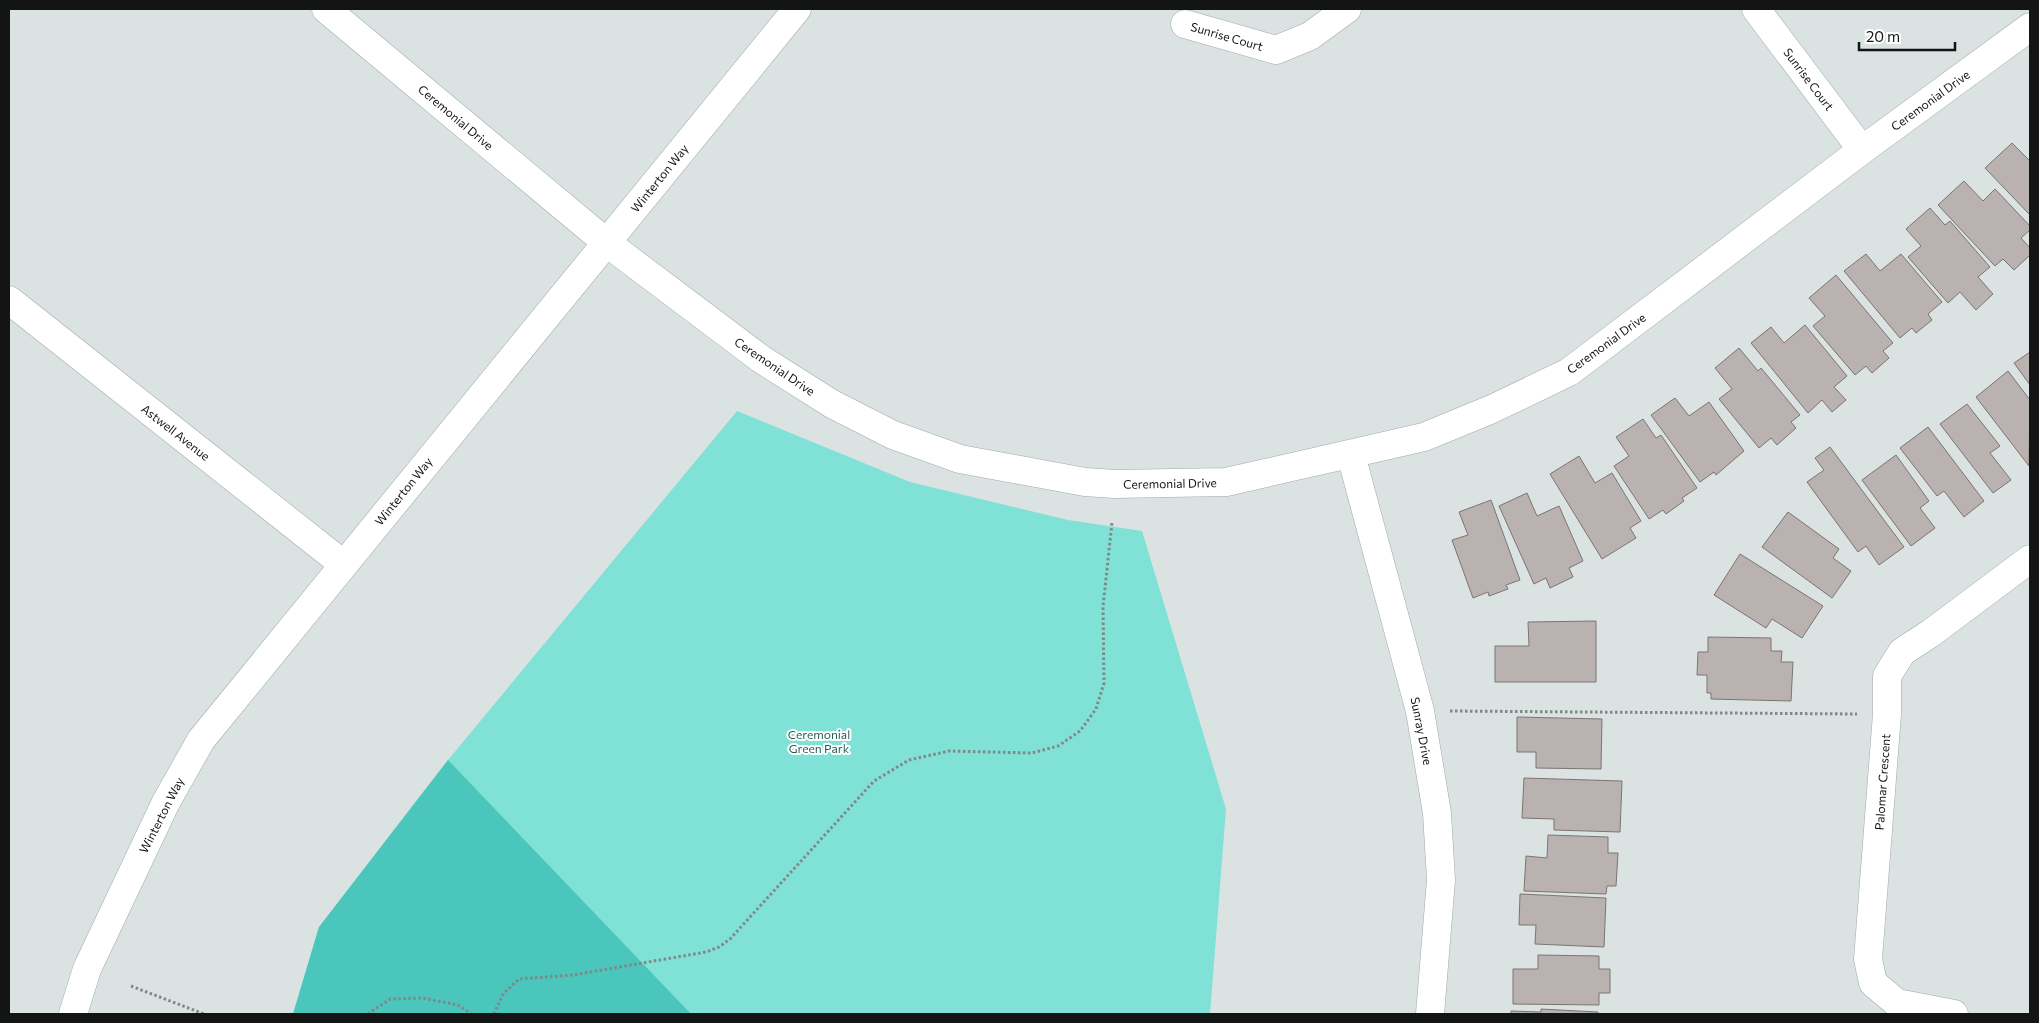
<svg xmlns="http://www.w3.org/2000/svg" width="2039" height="1023" font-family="Commissioner,sans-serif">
<rect width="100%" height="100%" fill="#dae3e2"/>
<polygon fill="#80e1d7" points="737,411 910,482 1068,520 1142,531 1226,809 1210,1014 293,1014 319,927 448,760"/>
<polygon fill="#4ac6bc" points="448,760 691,1014 293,1014 319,927"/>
<g fill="#bab2b0" stroke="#7b7473">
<polygon points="2012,143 2030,161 2030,215 1985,168"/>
<polygon points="1964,181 1983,201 1995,189 2030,226 2030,230 2021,238 2030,248 2030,255 2014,270 2003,259 1995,266 1938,205"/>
<polygon points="1930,208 1945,225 1950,221 1990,267 1978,277 1993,294 1976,310 1960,292 1948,303 1908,257 1921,246 1906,229"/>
<polygon points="1866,254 1880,271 1901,254 1942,302 1928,314 1932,320 1916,333 1912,328 1900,338 1844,271"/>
<polygon points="1836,275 1893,343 1883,351 1889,358 1872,373 1866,366 1855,375 1813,326 1825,316 1809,298"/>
<polygon points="1805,325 1847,376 1834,387 1846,400 1832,412 1822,400 1808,413 1751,343 1771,327 1784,343"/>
<polygon points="1739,348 1758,371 1761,368 1800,415 1791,422 1796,428 1777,445 1771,438 1759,448 1719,399 1732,389 1715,368"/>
<polygon points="2030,352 2030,385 2014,363"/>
<polygon points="2008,371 2030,400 2029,466 1976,397"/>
<polygon points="1675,398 1689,416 1709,402 1744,451 1716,475 1714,472 1700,482 1651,415"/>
<polygon points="1967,404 2000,446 1990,453 2011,480 1993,493 1940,424"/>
<polygon points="1643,419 1656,438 1661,435 1697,488 1682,498 1684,501 1666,514 1663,510 1649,519 1614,466 1629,456 1616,437"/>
<polygon points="1928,427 1984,501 1964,517 1944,491 1937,496 1900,448"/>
<polygon points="1830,447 1904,547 1879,565 1866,546 1858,552 1807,482 1824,470 1815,458"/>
<polygon points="1896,455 1929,501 1920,508 1935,528 1911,546 1862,480"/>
<polygon points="1579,456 1595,483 1612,473 1641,521 1630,528 1636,538 1602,559 1550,474"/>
<polygon points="1527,493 1537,516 1559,506 1583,561 1569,568 1573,577 1550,588 1546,578 1534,584 1499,506"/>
<polygon points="1491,500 1520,580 1506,585 1508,589 1489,596 1488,592 1473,598 1452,540 1468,535 1459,512"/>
<polygon points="1788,512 1839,549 1833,558 1851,571 1832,598 1762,547"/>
<polygon points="1740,554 1823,606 1802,638 1772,619 1766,628 1714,595"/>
<polygon points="1596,621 1596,682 1495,682 1495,646 1529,646 1528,622"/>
<polygon points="1708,637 1771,638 1771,651 1782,651 1781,662 1793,662 1791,701 1711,699 1711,693 1707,693 1707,675 1697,675 1698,652 1708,652"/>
<polygon points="1517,717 1602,719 1601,769 1536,768 1536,752 1517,752"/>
<polygon points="1524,778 1622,781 1620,832 1554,830 1554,819 1522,818"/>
<polygon points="1548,835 1608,837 1608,853 1618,853 1616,886 1607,886 1606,894 1524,891 1526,856 1547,858"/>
<polygon points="1520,894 1606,898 1604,947 1535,944 1536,925 1519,925"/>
<polygon points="1538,955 1599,956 1599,969 1610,969 1610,993 1599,993 1599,1005 1513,1004 1513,969 1538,969"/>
<polygon points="1541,1009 1598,1012 1598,1014 1511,1014 1511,1011 1541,1012"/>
</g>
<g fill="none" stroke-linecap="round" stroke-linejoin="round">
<g stroke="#a1a9a8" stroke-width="29">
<g id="street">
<polyline points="1756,9 1862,150"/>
<polyline points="1185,24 1276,50 1310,36 1347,9"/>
<polyline points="9,300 343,564"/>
<polyline points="1351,455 1420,711 1437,813 1441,880 1430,1014"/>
<polyline points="73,1014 87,969 166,802 201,740 797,9"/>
<polyline points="1954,1014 1897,1003 1873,983 1868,959 1887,714 1887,676 1902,652 1931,633 2030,559"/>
</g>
</g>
<g stroke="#a1a9a8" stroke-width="29">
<polyline id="secondary" points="326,9 607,243 761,359 832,404 893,435 960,459 1085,482 1115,484 1226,482 1424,437 1492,409 1569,372 1862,150 2030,27"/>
</g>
<g stroke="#818887" stroke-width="3" stroke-dasharray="2.5 2.5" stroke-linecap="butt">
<polyline points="1450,711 1857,714"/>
<polyline points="131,986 204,1014"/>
<polyline points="368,1014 390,999 422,998 458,1005 472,1014"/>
<polyline points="494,1014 503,994 519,979 573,975 706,952 719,947 730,939 874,781 909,760 949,751 1032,753 1058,746 1080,731 1096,709 1104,683 1103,607 1112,522"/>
</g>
<use href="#street" stroke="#fff" stroke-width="28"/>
<use href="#secondary" stroke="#fff" stroke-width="28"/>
</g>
<g text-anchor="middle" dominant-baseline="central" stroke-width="4" stroke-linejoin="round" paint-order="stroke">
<g font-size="12" fill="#121514" stroke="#fff">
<text transform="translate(1227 36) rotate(16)">Sunrise Court</text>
<text transform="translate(1809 79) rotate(53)">Sunrise Court</text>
<text transform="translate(1930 100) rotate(-36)">Ceremonial Drive</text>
<text transform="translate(456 117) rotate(40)">Ceremonial Drive</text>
<text transform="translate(659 178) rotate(-51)">Winterton Way</text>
<text transform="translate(1606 343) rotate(-36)">Ceremonial Drive</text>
<text transform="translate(775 366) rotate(34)">Ceremonial Drive</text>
<text transform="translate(176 432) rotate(38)">Astwell Avenue</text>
<text transform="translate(1170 483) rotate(-1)">Ceremonial Drive</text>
<text transform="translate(403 491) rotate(-51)">Winterton Way</text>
<text transform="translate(1422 731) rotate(79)">Sunray Drive</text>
<text transform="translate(1882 782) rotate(-86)">Palomar Crescent</text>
<text transform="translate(161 815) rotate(-63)">Winterton Way</text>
</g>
<g font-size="12" fill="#285b57" stroke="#fff">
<text x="819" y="734">Ceremonial<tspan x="819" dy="14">Green Park</tspan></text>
</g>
</g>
<rect width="2039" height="1023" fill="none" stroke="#121514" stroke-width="20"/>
<path d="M1859 42v8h96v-8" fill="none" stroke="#121514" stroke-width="2.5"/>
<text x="1866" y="42" font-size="15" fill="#121514" stroke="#ffffff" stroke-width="4" paint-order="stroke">20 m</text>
</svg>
